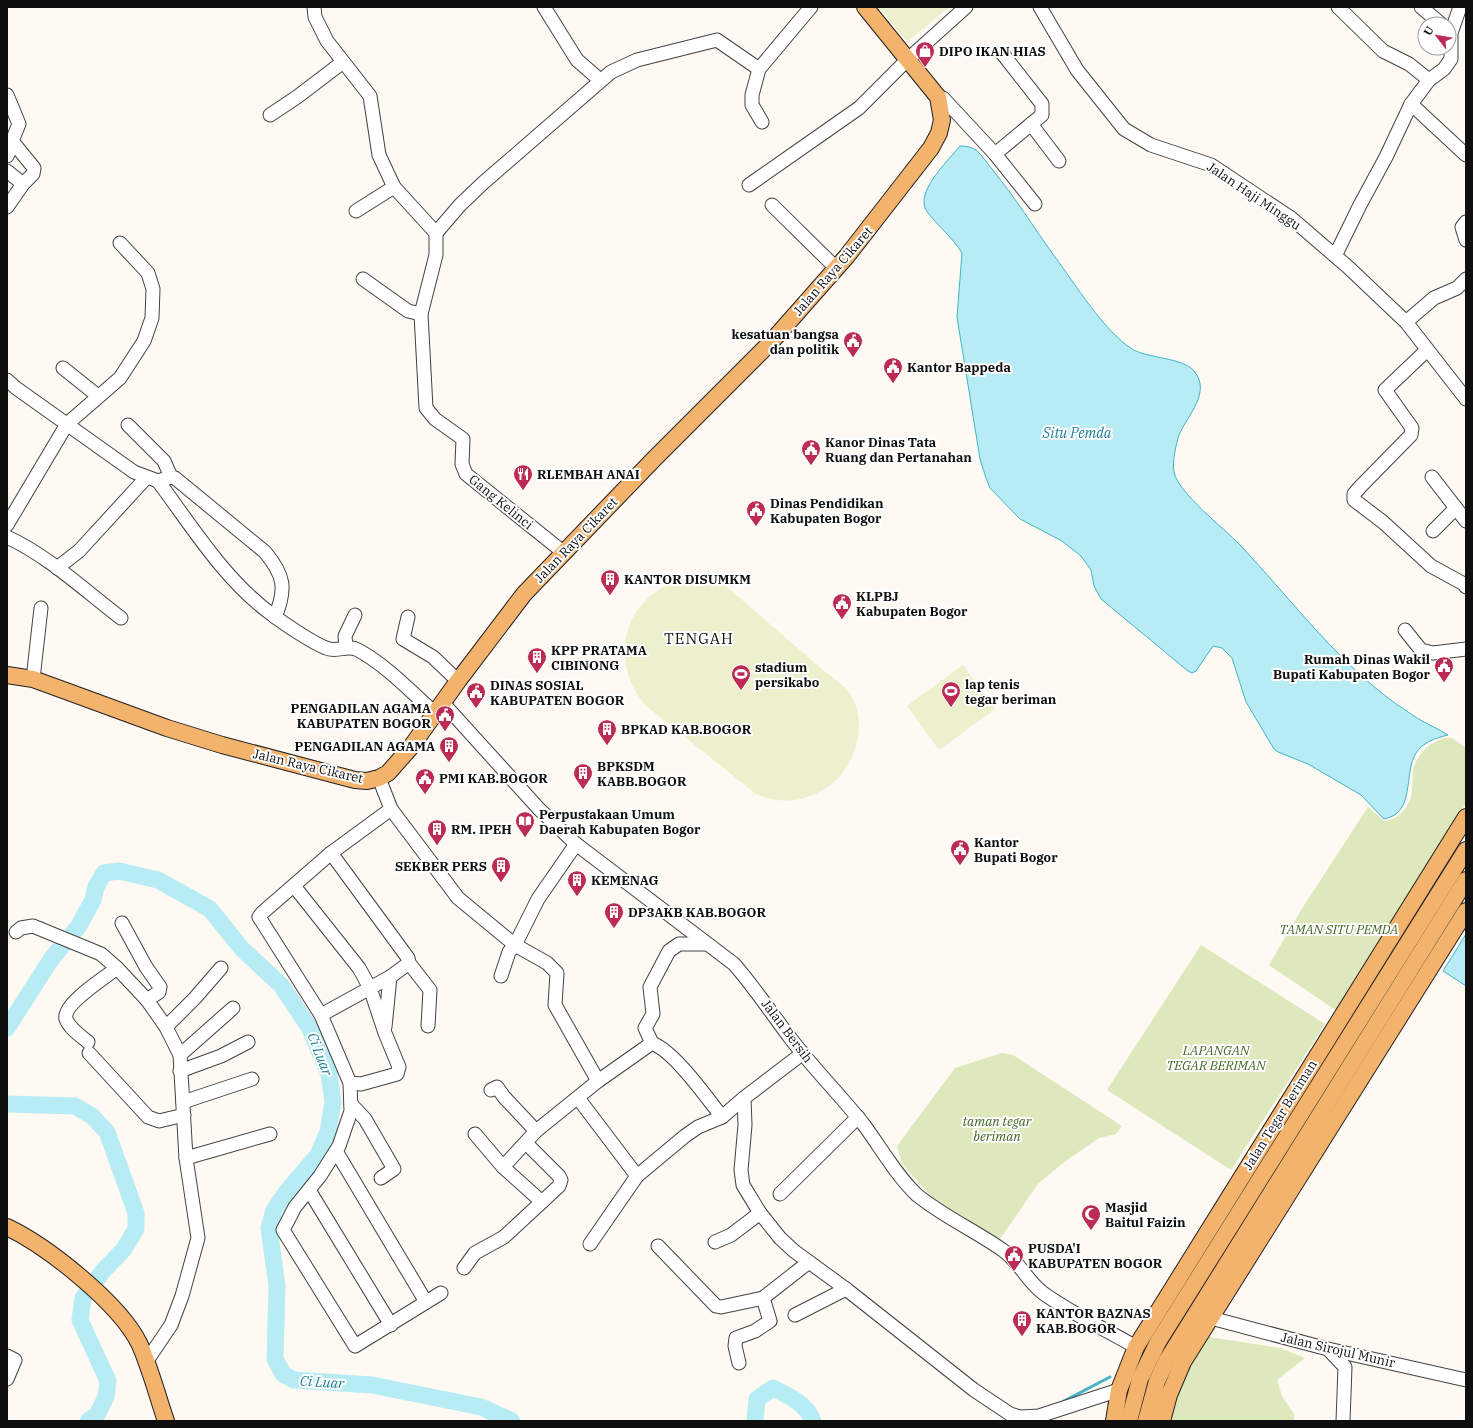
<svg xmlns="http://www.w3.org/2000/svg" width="1473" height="1428" font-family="'IBM Plex Serif',serif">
<rect width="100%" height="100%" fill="#fef9f2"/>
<g fill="#dde8bc">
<path d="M1444,738H1452L1466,748V803L1337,1011L1269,965L1303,907L1368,807L1384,821C1400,819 1412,805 1412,789C1413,782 1412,776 1413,770C1417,754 1429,743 1444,738Z"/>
<polygon points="1201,945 1325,1024 1231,1170 1107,1090"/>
<polygon points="1002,1053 1013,1055 1122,1126 1116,1134 1099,1138 1064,1162 1038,1184 1000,1239 954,1212 931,1196 902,1164 897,1146 955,1068"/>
<polygon points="1209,1337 1280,1348 1305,1358 1277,1380 1282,1396 1294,1414 1294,1421 1168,1421 1185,1371"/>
</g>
<g fill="#ecf0cd">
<polygon points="879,7 949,7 907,42"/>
<path d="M692,577L718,579C751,608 784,636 817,665C826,673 845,685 851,695C868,723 856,766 830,785C808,802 782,805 756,794L645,705C604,655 628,588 692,577Z"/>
<polygon points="963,665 995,709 939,750 907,706"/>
</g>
<g fill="#b8ecf4" stroke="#42b3c9">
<path d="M960,146C966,146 971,147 976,150C982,155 987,163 992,169C1015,197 1034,228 1055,257C1076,285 1103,330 1132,349C1149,359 1182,357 1194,371C1212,392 1187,416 1179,435C1176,444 1172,462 1174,472C1178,493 1224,528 1240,545C1294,602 1342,669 1408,712C1420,721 1435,727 1448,735C1436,738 1423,742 1416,753C1403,774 1416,813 1384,819L1361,795L1308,764L1278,752L1274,749L1246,702L1232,658L1222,648L1213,646L1196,671L1192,673L1188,671L1101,599L1094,586L1091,570L1081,556L1062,541L1020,519L990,488L986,478L980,459L957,317L962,253C953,238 939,227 928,213C912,194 948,161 960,146Z"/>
<polygon points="1466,934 1466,986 1443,971"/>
</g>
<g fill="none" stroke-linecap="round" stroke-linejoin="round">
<polyline stroke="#42b3c9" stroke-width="3" points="1064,1401 1110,1377"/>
<g stroke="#b8ecf4" stroke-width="17">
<polyline points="7,1028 52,958 78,927 93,900 96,887 104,873 119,871 158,880 210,909 242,949 281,985 309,1027 329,1074 333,1102 328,1132 318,1155 287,1191 274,1210 269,1228 277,1286 275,1359 283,1374 294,1380 372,1385 481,1407 512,1421"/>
<polyline points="7,1104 75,1106 92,1116 107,1132 136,1213 136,1229 124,1249 103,1271 83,1298 80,1320 108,1381 106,1397 97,1415 88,1421"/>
<path d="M755,1421L757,1399L773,1388C789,1396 807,1404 813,1421"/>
</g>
<g stroke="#424242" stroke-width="15">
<g id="minor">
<polyline points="314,7 315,17 327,41 370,96 379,155 394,187 436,233"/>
<polyline points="544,7 577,60 600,80"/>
<polyline points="1040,7 1077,70 1124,129 1151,145 1211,165 1291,218 1348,267 1406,322 1466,399"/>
<polyline points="1338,7 1383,51 1409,64 1429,80"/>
<polyline points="1421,7 1441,24"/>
<polyline points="7,95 19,124 12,141 34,168 33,174 23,184"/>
<polyline points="938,97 943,98 995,154 1035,204"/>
<polyline points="1411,104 1466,155"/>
<polyline points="270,115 297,97 343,62"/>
<polyline points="762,122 752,105 752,95 759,69 811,7"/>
<polyline points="1031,124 1059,161"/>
<polyline points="7,143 9,152 7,156"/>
<polyline points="995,154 1042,115 1042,104 1002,53"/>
<polyline points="7,171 23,184 7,207"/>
<polyline points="749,185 859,108 907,60 966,7"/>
<polyline points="772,205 836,268"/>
<polyline points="356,211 394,187"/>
<polyline points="1466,222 1462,227 1466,240"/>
<polyline points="436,233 460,205 483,183 611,72 637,60 717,40 759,69"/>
<polyline points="436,233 436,255 421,314 426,408 435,419 463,439 462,464 466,474 563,552"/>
<polyline points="1335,256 1360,205 1386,157 1411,104 1429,80 1444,69 1451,59 1451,33 1460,7"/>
<polyline points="363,279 408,311 421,314"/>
<polyline points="1406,322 1434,298 1457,288 1466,279"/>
<polyline points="1427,350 1385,390 1412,428 1411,435 1360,487 1354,494 1354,500 1383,522 1431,566 1464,584 1466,587"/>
<polyline points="63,368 98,396"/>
<path d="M7,380L16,388L134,472L158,481L171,477L175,478L265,552C284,575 287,588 275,617"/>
<polyline points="128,425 164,461 171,477"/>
<polyline points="1432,477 1466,521"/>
<path d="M158,481C193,528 226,582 274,616C286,625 313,643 326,648C337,653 347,644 358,650C386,665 412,693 436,714"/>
<polyline points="7,525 67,424 120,378 144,341 152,318 153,289 148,273 120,243"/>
<polyline points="1433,531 1456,508"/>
<path d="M7,537C50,557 84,590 121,618"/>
<polyline points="57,568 79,551 146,478"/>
<polyline points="408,617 403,639 433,657 458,681"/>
<polyline points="1405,630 1421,650 1433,653 1466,649"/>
<polyline points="346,647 345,636 355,615"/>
<polyline points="33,679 41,608"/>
<path d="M443,703L539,809L576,844L734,964C755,988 772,1014 791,1039C814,1069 841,1096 864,1125C881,1148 896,1175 917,1195C944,1217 976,1231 1004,1251C1020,1263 1027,1281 1043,1293C1072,1314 1105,1329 1136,1347"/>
<polyline points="379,778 391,809 458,898 515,945 547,963 557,973 555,1005 598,1081"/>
<polyline points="331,853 408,958 409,963 390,977 385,1027"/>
<polyline points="294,886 359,968 370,988 385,1033 399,1067 397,1074 361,1084 350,1083 321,1015 259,917 262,913 331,853 391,809"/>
<polyline points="122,923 146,967 160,987 159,992 147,1000"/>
<polyline points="16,932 21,928 33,926 101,954 117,968 147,1000 166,1027 180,1055 186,1158 198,1238 182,1296 171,1325 146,1362"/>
<polyline points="409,963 430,990 428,1026"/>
<polyline points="501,976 509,952 515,945 538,899 576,844"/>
<polyline points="321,1015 390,977"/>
<polyline points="166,1027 195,998 221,968"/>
<path d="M88,1042C81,1036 69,1028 66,1019C62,1004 106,977 117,968"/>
<polyline points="652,1043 645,1028 653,1014 650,987 669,951 679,944 705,944"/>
<polyline points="89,1053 148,1117 159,1121 184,1115"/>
<polyline points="803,1053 744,1098 745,1125 741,1170 743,1185 760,1213 780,1238 794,1251 846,1289 974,1390 1010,1414 1020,1417 1039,1416 1119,1390"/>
<polyline points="180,1055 233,1008"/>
<polyline points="180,1071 221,1056 248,1042"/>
<polyline points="350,1083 351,1111 339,1146 320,1176 295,1207 283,1230 355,1346 441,1293"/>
<polyline points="491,1090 497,1087 504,1097 536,1131"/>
<polyline points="578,1098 637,1176 590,1244"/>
<polyline points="183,1102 252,1079"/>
<polyline points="351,1104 365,1119 394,1169 381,1178"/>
<polyline points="475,1134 503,1167 542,1202"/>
<polyline points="336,1151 426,1302"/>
<polyline points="186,1158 270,1134"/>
<path d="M503,1167L536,1131L598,1081L652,1043C675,1052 707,1098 722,1117"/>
<polyline points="637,1176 685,1136 698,1127 722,1117 744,1098"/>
<polyline points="309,1190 391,1325"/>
<polyline points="780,1194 858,1117"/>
<polyline points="715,1242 731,1235 760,1213"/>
<polyline points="658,1246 716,1306 721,1307 763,1298"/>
<polyline points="464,1268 475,1253 504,1237 559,1186 561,1180 559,1176 526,1143"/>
<polyline points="795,1315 846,1289"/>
<polyline points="1211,1318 1328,1349 1466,1380"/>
<polyline points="1328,1349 1345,1367 1343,1421"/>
<polyline points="7,1356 15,1360 7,1379"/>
<polyline points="739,1363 735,1346 736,1338 755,1331 770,1321 763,1298 809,1262"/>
</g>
</g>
<g stroke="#202020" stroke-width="18">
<g id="major">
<polyline points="7,675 33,679 167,728 222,745 355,780 367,781 379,778 388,773 411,747 458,681 524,594 654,459 772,341 847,256 931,148 939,133 942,120 938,97 865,7"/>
<path d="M7,1227C47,1246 119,1303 139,1343C150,1367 157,1395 166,1421"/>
<polyline points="1114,1421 1119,1390 1136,1347 1466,817"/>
<polyline points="1129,1421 1140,1379 1158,1342 1466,850"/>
<polyline points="1146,1421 1157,1381 1167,1360 1466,880"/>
<polyline points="1162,1421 1169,1395 1183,1362 1466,911"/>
</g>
</g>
<use href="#minor" stroke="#fff" stroke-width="13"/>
<use href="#major" stroke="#f3b36d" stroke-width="16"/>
</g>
<defs>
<g id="shop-pin" transform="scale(1)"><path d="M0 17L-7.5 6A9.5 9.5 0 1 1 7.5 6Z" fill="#bb2b54" stroke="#fff"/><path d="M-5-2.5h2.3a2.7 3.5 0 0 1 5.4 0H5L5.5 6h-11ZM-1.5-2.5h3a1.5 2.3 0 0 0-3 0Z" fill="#fff"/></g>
<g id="civic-pin" transform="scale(1)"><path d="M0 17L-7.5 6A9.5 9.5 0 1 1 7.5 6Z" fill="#bb2b54" stroke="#fff"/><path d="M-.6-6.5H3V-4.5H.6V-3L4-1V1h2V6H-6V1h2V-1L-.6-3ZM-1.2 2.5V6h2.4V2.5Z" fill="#fff"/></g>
<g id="restaurant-pin" transform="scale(1)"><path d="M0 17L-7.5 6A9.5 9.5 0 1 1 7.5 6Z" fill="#bb2b54" stroke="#fff"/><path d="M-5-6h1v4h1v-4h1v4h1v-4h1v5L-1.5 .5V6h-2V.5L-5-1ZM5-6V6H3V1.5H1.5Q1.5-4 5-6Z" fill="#fff"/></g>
<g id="building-pin" transform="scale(1)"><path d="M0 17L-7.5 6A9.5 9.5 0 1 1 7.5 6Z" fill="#bb2b54" stroke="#fff"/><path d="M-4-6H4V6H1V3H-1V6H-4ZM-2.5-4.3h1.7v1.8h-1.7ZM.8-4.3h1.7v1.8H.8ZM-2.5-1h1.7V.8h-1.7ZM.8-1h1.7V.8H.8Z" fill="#fff"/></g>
<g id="stadium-pin" transform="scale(1)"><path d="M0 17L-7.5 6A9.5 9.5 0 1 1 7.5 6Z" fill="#bb2b54" stroke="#fff"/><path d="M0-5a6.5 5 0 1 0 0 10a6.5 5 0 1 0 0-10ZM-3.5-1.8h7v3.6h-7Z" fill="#fff"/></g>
<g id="library-pin" transform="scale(1)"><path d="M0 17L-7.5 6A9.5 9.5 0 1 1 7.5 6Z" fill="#bb2b54" stroke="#fff"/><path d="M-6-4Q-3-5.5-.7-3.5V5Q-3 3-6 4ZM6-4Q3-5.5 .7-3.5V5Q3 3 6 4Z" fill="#fff"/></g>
<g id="mosque-pin" transform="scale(1)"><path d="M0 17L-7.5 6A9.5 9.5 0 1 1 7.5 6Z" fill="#bb2b54" stroke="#fff"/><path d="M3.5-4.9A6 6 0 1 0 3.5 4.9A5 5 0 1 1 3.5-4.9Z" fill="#fff"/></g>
</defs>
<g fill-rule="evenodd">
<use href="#shop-pin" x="925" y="51"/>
<use href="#civic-pin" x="853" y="341"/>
<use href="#civic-pin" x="893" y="367"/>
<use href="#civic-pin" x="811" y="449"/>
<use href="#restaurant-pin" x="523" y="474"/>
<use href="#civic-pin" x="756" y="510"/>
<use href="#building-pin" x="610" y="579"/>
<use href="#civic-pin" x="842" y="603"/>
<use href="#building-pin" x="537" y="657"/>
<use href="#civic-pin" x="1444" y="666"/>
<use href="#stadium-pin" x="741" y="674"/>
<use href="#stadium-pin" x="951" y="691"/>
<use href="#civic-pin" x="476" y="692"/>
<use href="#civic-pin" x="445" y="715"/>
<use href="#building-pin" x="607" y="729"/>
<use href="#building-pin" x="449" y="746"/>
<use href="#building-pin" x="583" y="773"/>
<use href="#civic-pin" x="425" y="778"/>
<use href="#library-pin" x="525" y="821"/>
<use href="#building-pin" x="437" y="829"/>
<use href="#civic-pin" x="960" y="849"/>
<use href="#building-pin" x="501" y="866"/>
<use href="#building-pin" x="577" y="880"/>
<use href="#building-pin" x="614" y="912"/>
<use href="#mosque-pin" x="1091" y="1214"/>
<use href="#civic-pin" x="1014" y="1255"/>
<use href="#building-pin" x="1022" y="1320"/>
</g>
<g text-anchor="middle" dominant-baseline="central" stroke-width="4" stroke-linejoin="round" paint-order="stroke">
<g font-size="13" font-weight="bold" fill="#0f0f0f" stroke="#fff" text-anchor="start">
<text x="939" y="51">DIPO IKAN HIAS</text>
<text x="839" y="334" text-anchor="end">kesatuan bangsa<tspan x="839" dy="15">dan politik</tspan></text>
<text x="907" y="367">Kantor Bappeda</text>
<text x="825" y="442">Kanor Dinas Tata<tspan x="825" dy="15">Ruang dan Pertanahan</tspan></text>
<text x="537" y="474">RLEMBAH ANAI</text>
<text x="770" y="503">Dinas Pendidikan<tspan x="770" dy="15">Kabupaten Bogor</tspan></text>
<text x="624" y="579">KANTOR DISUMKM</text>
<text x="856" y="596">KLPBJ<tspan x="856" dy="15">Kabupaten Bogor</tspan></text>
<text x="551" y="650">KPP PRATAMA<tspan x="551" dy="15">CIBINONG</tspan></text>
<text x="1430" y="659" text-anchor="end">Rumah Dinas Wakil<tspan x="1430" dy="15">Bupati Kabupaten Bogor</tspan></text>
<text x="755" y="667">stadium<tspan x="755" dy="15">persikabo</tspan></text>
<text x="965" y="684">lap tenis<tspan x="965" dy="15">tegar beriman</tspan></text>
<text x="490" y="685">DINAS SOSIAL<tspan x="490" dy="15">KABUPATEN BOGOR</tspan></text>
<text x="431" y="708" text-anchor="end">PENGADILAN AGAMA<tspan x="431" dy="15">KABUPATEN BOGOR</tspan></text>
<text x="621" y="729">BPKAD KAB.BOGOR</text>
<text x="435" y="746" text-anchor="end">PENGADILAN AGAMA</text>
<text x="597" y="766">BPKSDM<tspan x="597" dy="15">KABB.BOGOR</tspan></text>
<text x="439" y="778">PMI KAB.BOGOR</text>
<text x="539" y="814">Perpustakaan Umum<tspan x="539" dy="15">Daerah Kabupaten Bogor</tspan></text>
<text x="451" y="829">RM. IPEH</text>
<text x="974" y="842">Kantor<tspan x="974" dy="15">Bupati Bogor</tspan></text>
<text x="487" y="866" text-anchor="end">SEKBER PERS</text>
<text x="591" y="880">KEMENAG</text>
<text x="628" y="912">DP3AKB KAB.BOGOR</text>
<text x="1105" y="1207">Masjid<tspan x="1105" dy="15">Baitul Faizin</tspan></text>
<text x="1028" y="1248">PUSDA'I<tspan x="1028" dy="15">KABUPATEN BOGOR</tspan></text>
<text x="1036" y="1313">KANTOR BAZNAS<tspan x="1036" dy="15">KAB.BOGOR</tspan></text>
</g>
<g font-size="13" fill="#0f0f0f" stroke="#fff">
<text transform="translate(1254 196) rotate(34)">Jalan Haji Minggu</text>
<text transform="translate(833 271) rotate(-49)">Jalan Raya Cikaret</text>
<text transform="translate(501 502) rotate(39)">Gang Kelinci</text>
<text transform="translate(576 540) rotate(-46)">Jalan Raya Cikaret</text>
<text transform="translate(308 766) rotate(13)">Jalan Raya Cikaret</text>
<text transform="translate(787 1031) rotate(53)">Jalan Bersih</text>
<text transform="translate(1280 1115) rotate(-58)">Jalan Tegar Beriman</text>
<text transform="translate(1338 1350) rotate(13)">Jalan Sirojul Munir</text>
</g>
<g font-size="13" font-style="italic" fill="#3f6521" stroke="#fff">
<text x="1339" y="929">TAMAN SITU PEMDA</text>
<text x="1216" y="1050">LAPANGAN<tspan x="1216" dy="15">TEGAR BERIMAN</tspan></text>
<text x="997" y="1121">taman tegar<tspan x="997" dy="15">beriman</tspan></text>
</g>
<g font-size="14" font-style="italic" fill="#1b7e96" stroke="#fff">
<text x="1077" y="433">Situ Pemda</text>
<text transform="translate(320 1054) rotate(69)">Ci Luar</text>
<text transform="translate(322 1382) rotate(4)">Ci Luar</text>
</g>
<g font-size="15" letter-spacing="1" fill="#0f0f0f" stroke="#fff">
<text x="699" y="638">TENGAH</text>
</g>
</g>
<rect width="1473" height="1428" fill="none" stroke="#0f0f0f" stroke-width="16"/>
<g transform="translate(1437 36) rotate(301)"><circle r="19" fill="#ffffff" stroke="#9f9f9f"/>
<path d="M0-3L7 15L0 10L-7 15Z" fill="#bb2b54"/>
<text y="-6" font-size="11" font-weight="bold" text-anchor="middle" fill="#0f0f0f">U</text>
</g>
</svg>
